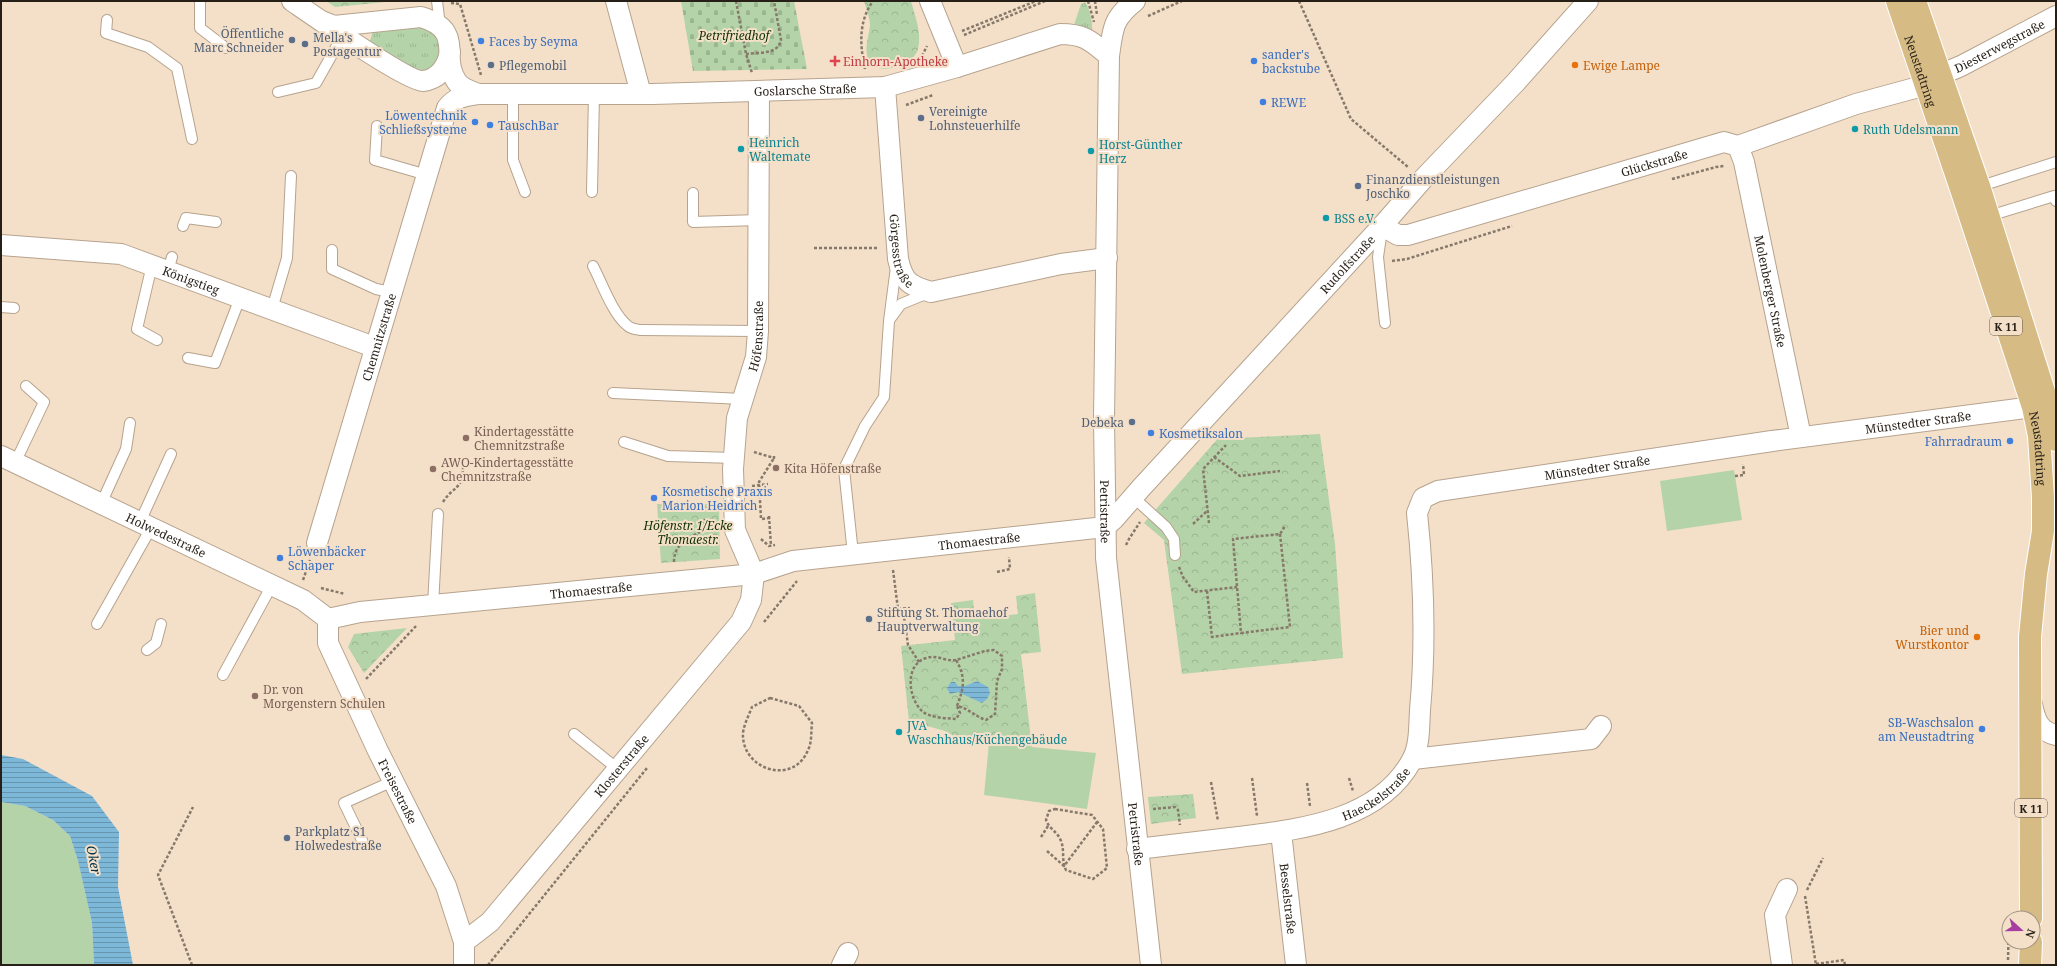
<svg xmlns="http://www.w3.org/2000/svg" width="2057" height="966" font-family="'Noto Serif',serif">
<defs>
<pattern id="grass-tufts" width="24" height="20" patternUnits="userSpaceOnUse"><rect width="24" height="20" fill="#b4d3a9"/><path d="M3 7l-1-3M5 7V3M7 7l1-3M15 17l-1-3M17 17v-4M19 17l1-3" fill="none" stroke="#9bb591"/></pattern>
<pattern id="cemetery-stones" width="16" height="16" patternUnits="userSpaceOnUse"><rect width="16" height="16" fill="#b4d3a9"/><path d="M2 7V4a2 2 0 0 1 4 0v3zM10 15v-3a2 2 0 0 1 4 0v3z" fill="#9bb591"/></pattern>
<pattern id="park-crowns" width="20" height="18" patternUnits="userSpaceOnUse"><rect width="20" height="18" fill="#b4d3a9"/><path d="M2 6a3 3 0 1 1 6 0M12 15a3 3 0 1 1 6 0" fill="none" stroke="#9bb591"/></pattern>
<pattern id="water-rules" width="6" height="5" patternUnits="userSpaceOnUse"><rect width="6" height="5" fill="#7db8d9"/><path d="M0 2.5h6" fill="none" stroke="#6695af"/></pattern>
</defs>
<rect width="100%" height="100%" fill="#f4e0c9"/>
<g fill="url(#grass-tufts)">
<path d="M1085,2C1090,9 1093,24 1092,32L1085,31L1074,25L1081,4Z"/>
<path d="M419,24L439,37C442,58 441,60 425,74L374,50L370,41L373,31Z"/>
</g>
<polygon fill="url(#cemetery-stones)" points="681,1 794,1 807,69 693,71"/>
<g fill="url(#park-crowns)">
<polygon points="326,1 396,1 335,7"/>
<path d="M864,1H911C915,16 922,33 918,49C914,66 875,78 868,59C864,47 869,37 870,25C870,18 866,8 864,1Z"/>
<polygon points="1227,428 1239,438 1320,434 1335,544 1343,658 1182,674 1164,540 1144,523"/>
<polygon points="657,504 719,504 720,559 661,563"/>
<polygon points="1035,593 1041,652 1021,654 1032,748 958,738 945,731 909,721 901,646 955,640 951,603 973,600 975,619 1018,614 1016,596"/>
<polygon points="407,628 364,673 348,647 354,634"/>
<polygon points="1193,794 1196,818 1151,824 1148,797"/>
</g>
<g fill="#b4d3a9">
<polygon points="1734,470 1742,520 1667,531 1660,481"/>
<polygon points="989,743 1096,753 1087,809 984,795"/>
<polygon points="1,802 25,806 53,820 70,836 78,861 92,923 94,965 1,965"/>
</g>
<g fill="url(#water-rules)">
<polygon points="977,681 988,687 990,693 987,699 982,703 958,692 950,694 947,688 951,682 955,682 958,686 965,686"/>
<polygon points="1,755 23,759 92,796 119,832 118,887 133,965 94,965 92,923 78,861 70,836 53,820 25,806 1,802"/>
</g>
<g fill="none" stroke-linecap="round" stroke-linejoin="round">
<g stroke="#b6a38e" stroke-width="12">
<g id="lane">
<polyline points="200,1 200,28 226,48"/>
<polyline points="437,1 440,26"/>
<polyline points="107,20 106,33 148,47 177,68 192,139"/>
<polyline points="278,92 316,83 343,35"/>
<polyline points="513,94 513,160 525,192"/>
<polyline points="377,126 375,160 427,175"/>
<polyline points="1978,187 2056,162"/>
<polyline points="592,192 594,94"/>
<polyline points="693,193 693,222 759,220"/>
<polyline points="1989,216 2054,196 2056,201"/>
<polyline points="183,226 186,218 216,222"/>
<polyline points="1382,230 1378,257 1385,323"/>
<polyline points="332,250 332,269 376,289 391,292"/>
<polyline points="152,265 137,329 157,340"/>
<path d="M593,266C602,283 613,315 628,326C631,329 636,329 640,330L758,331"/>
<polyline points="168,271 172,257"/>
<polyline points="1,307 14,308"/>
<polyline points="272,309 287,258 291,176"/>
<polyline points="890,319 901,304 928,293"/>
<polyline points="188,358 215,363 240,298"/>
<polyline points="613,393 743,399"/>
<polyline points="624,442 668,456 734,458"/>
<polyline points="15,463 44,402 26,386"/>
<polyline points="1133,497 1166,527 1174,539 1175,555"/>
<polyline points="101,504 126,449 130,423"/>
<polyline points="140,522 171,454"/>
<polyline points="853,554 844,469 865,426 884,397 889,321 896,267"/>
<polyline points="433,605 438,514"/>
<polyline points="97,624 151,528"/>
<polyline points="147,650 156,643 161,624"/>
<polyline points="223,675 272,585"/>
<polyline points="574,734 619,770"/>
<polyline points="362,840 344,803 393,781"/>
</g>
</g>
<g stroke="#b6a38e" stroke-width="22">
<g id="street">
<path d="M292,1C311,14 408,82 423,81C440,79 447,66 450,52"/>
<polyline points="616,1 641,94"/>
<polyline points="930,1 957,67"/>
<path id="s1" d="M1135,1C1112,19 1113,29 1109,56L1104,419L1106,558L1151,965"/>
<path id="s2" d="M324,22L334,26L421,17C466,31 439,56 457,82C461,88 471,91 478,94H653L885,87L957,67L1060,34C1085,34 1091,41 1109,56"/>
<path id="s3" d="M1942,74L1961,66L2056,16"/>
<path id="s4" d="M885,87L898,259C903,281 909,286 931,292L1061,264L1107,258"/>
<path id="s5" d="M1738,146L1744,162L1801,437"/>
<path id="s6" d="M1382,226L1398,235H1408L1724,142L1738,146L1856,104L1926,85"/>
<path id="s7" d="M1,245L121,254L374,347"/>
<path id="s8" d="M1,456L303,600L328,619"/>
<path id="s9" d="M317,543L447,108C455,97 465,96 478,94"/>
<path id="s10" d="M754,574L735,530L733,469L737,418L756,357L758,331L759,92"/>
<path id="s11" d="M328,619L360,612L754,574L793,561L1105,527L1114,519L1141,488L1382,226L1423,179L1515,83L1588,1"/>
<path id="s12" d="M328,619V643L378,751L446,886L464,942V965"/>
<path d="M2032,704C2035,720 2039,731 2056,735"/>
<polyline points="1413,759 1591,739 1601,726"/>
<path id="s13" d="M1281,832L1296,965"/>
<path id="s14" d="M1137,849C1171,845 1205,841 1239,837C1301,829 1379,821 1412,760C1420,746 1419,726 1420,710C1426,644 1424,579 1417,513L1423,498L1438,491L1772,441L2033,407"/>
<path id="s15" d="M464,942L490,922L741,622L751,600L754,574"/>
<polyline points="842,965 848,953"/>
<polyline points="1782,965 1775,915 1787,889"/>
</g>
</g>
<g stroke="#fff" stroke-width="24">
<g id="primary">
<path id="s16" d="M1897,1L1962,192L2033,407L2039,436L2043,497V531L2036,574L2030,637L2031,918"/>
<polyline points="1915,1 1979,186 2053,420 2056,440"/>
<polyline points="2030,965 2031,942"/>
</g>
</g>
<g stroke="#87796a" stroke-width="2.5" stroke-dasharray="3 2" stroke-linecap="butt">
<polyline points="736,1 746,54 752,73"/>
<polyline points="1088,1 1094,22"/>
<polyline points="1095,1 1097,15"/>
<polyline points="1299,1 1351,119 1408,167"/>
<polyline points="451,3 460,4 481,75"/>
<polyline points="1148,16 1182,1"/>
<polyline points="962,31 1036,1"/>
<polyline points="964,35 1045,1"/>
<path d="M746,54C759,52 778,55 781,40L774,1"/>
<polyline points="922,56 927,46"/>
<path d="M865,69C860,46 858,22 873,1"/>
<polyline points="906,105 933,95"/>
<polyline points="1672,179 1716,167 1724,166"/>
<polyline points="814,248 877,248"/>
<polyline points="1392,261 1407,259 1512,226"/>
<polyline points="754,452 774,458 774,456"/>
<polyline points="1214,457 1240,476 1280,471"/>
<polyline points="1735,476 1744,475 1743,464"/>
<polyline points="752,486 768,484"/>
<path d="M443,502C453,486 463,490 463,467"/>
<polyline points="769,516 771,546"/>
<polyline points="770,518 761,519 759,482 774,458"/>
<polyline points="1209,523 1203,469 1226,445"/>
<polyline points="1193,524 1207,511"/>
<polyline points="1280,534 1290,627 1241,633 1233,539 1280,534 1285,526"/>
<polyline points="761,539 769,546 775,545"/>
<polyline points="1126,545 1129,539 1140,522"/>
<path d="M674,562C674,543 688,540 701,531L705,519"/>
<polyline points="1179,567 1183,577 1194,592 1237,587"/>
<polyline points="893,570 898,609 904,617 908,645 919,662"/>
<polyline points="997,572 1010,569 1009,557"/>
<polyline points="303,580 310,560"/>
<polyline points="321,588 345,594"/>
<polyline points="1207,591 1212,637 1241,633"/>
<polyline points="898,609 910,608"/>
<polyline points="764,622 797,581"/>
<path d="M956,660C946,662 937,654 926,658C904,665 908,699 923,712C932,718 945,718 956,719L960,713L957,706C970,709 974,716 986,720L995,714L997,681L1002,669V656L994,650L985,651L956,660C966,677 964,688 957,706"/>
<polyline points="366,679 416,626"/>
<path d="M770,698L799,706L812,723C811,731 812,743 808,750C794,785 745,771 743,737C742,728 749,715 752,707Z"/>
<polyline points="1252,778 1257,816"/>
<polyline points="1349,778 1353,791"/>
<polyline points="1211,782 1218,821"/>
<polyline points="1307,783 1310,806"/>
<path d="M1055,809L1092,815L1103,829L1107,868L1093,879L1066,870C1061,860 1065,851 1061,841C1058,832 1049,829 1046,820L1049,811Z"/>
<polyline points="1153,809 1175,807 1178,810 1180,825"/>
<polyline points="1041,837 1048,826"/>
<polyline points="1047,851 1064,866 1097,822"/>
<polyline points="1807,890 1823,858"/>
<polyline points="1805,896 1816,965"/>
<polyline points="2008,960 2009,919"/>
<polyline points="1816,964 1844,960 1845,965"/>
<polyline points="192,965 158,875 193,807"/>
<polyline points="488,965 647,768"/>
</g>
<use href="#lane" stroke="#fff" stroke-width="10"/>
<use href="#street" stroke="#fff" stroke-width="20"/>
<use href="#primary" stroke="#d7bb85" stroke-width="22"/>
</g>
<g fill="#5c6f8a" stroke="#f4e0c9" stroke-width="1.5">
<circle cx="292" cy="40" r="4"/>
<circle cx="305" cy="44" r="4"/>
<circle cx="491" cy="65" r="4"/>
<circle cx="921" cy="118" r="4"/>
<circle cx="1358" cy="186" r="4"/>
<circle cx="1132" cy="422" r="4"/>
<circle cx="869" cy="619" r="4"/>
<circle cx="287" cy="838" r="4"/>
</g>
<g fill="#3f7fe0" stroke="#f4e0c9" stroke-width="1.5">
<circle cx="481" cy="41" r="4"/>
<circle cx="1254" cy="61" r="4"/>
<circle cx="1263" cy="102" r="4"/>
<circle cx="475" cy="122" r="4"/>
<circle cx="490" cy="125" r="4"/>
<circle cx="1151" cy="433" r="4"/>
<circle cx="2010" cy="441" r="4"/>
<circle cx="654" cy="498" r="4"/>
<circle cx="280" cy="558" r="4"/>
<circle cx="1982" cy="729" r="4"/>
</g>
<path fill="#e0444e" stroke="#f4e0c9" stroke-width="1.5" d="M833 55h4v4h4v4h-4v4h-4v-4h-4v-4h4z"/>
<g fill="#e8710a" stroke="#f4e0c9" stroke-width="1.5">
<circle cx="1575" cy="65" r="4"/>
<circle cx="1977" cy="637" r="4"/>
</g>
<g fill="#0f9aa8" stroke="#f4e0c9" stroke-width="1.5">
<circle cx="1855" cy="129" r="4"/>
<circle cx="741" cy="149" r="4"/>
<circle cx="1091" cy="151" r="4"/>
<circle cx="1326" cy="218" r="4"/>
<circle cx="899" cy="732" r="4"/>
</g>
<g fill="#8d6e63" stroke="#f4e0c9" stroke-width="1.5">
<circle cx="466" cy="438" r="4"/>
<circle cx="776" cy="468" r="4"/>
<circle cx="433" cy="469" r="4"/>
<circle cx="255" cy="696" r="4"/>
</g>
<g text-anchor="middle" dominant-baseline="central" stroke-width="4" stroke-linejoin="round" paint-order="stroke">
<g fill="#f4e0c9" stroke="#64594c" stroke-width="1">
<rect x="1990" y="317" width="32" height="18" rx="3"/>
<rect x="2015" y="799" width="32" height="18" rx="3"/>
</g>
<g font-size="11" font-weight="bold" fill="#261f17">
<text x="2006" y="326">K 11</text>
<text x="2031" y="808">K 11</text>
</g>
<g font-size="12" fill="#4e5e75" stroke="#f4e0c9" text-anchor="start">
<text x="284" y="33" text-anchor="end">Öffentliche<tspan x="284" dy="14">Marc Schneider</tspan></text>
<text x="313" y="37">Mella's<tspan x="313" dy="14">Postagentur</tspan></text>
<text x="499" y="65">Pflegemobil</text>
<text x="929" y="111">Vereinigte<tspan x="929" dy="14">Lohnsteuerhilfe</tspan></text>
<text x="1366" y="179">Finanzdienstleistungen<tspan x="1366" dy="14">Joschko</tspan></text>
<text x="1124" y="422" text-anchor="end">Debeka</text>
<text x="877" y="612">Stiftung St. Thomaehof<tspan x="877" dy="14">Hauptverwaltung</tspan></text>
<text x="295" y="831">Parkplatz S1<tspan x="295" dy="14">Holwedestraße</tspan></text>
</g>
<g font-size="12" font-style="italic" fill="#103200" stroke="#f4e0c9">
<text x="734" y="35">Petrifriedhof</text>
<text x="688" y="525">Höfenstr. 1/Ecke<tspan x="688" dy="14">Thomaestr.</tspan></text>
</g>
<g font-size="12" fill="#366cbe" stroke="#f4e0c9" text-anchor="start">
<text x="489" y="41">Faces by Seyma</text>
<text x="1262" y="54">sander's<tspan x="1262" dy="14">backstube</tspan></text>
<text x="1271" y="102">REWE</text>
<text x="467" y="115" text-anchor="end">Löwentechnik<tspan x="467" dy="14">Schließsysteme</tspan></text>
<text x="498" y="125">TauschBar</text>
<text x="1159" y="433">Kosmetiksalon</text>
<text x="2002" y="441" text-anchor="end">Fahrradraum</text>
<text x="662" y="491">Kosmetische Praxis<tspan x="662" dy="14">Marion Heidrich</tspan></text>
<text x="288" y="551">Löwenbäcker<tspan x="288" dy="14">Schaper</tspan></text>
<text x="1974" y="722" text-anchor="end">SB-Waschsalon<tspan x="1974" dy="14">am Neustadtring</tspan></text>
</g>
<g font-size="12" fill="#261f17" stroke="#f4e0c9">
<text stroke="none"><textPath href="#s3" startOffset="64">Diesterwegstraße</textPath></text>
<text stroke="none"><textPath href="#s16" startOffset="74">Neustadtring</textPath></text>
<text stroke="none"><textPath href="#s2" startOffset="531">Goslarsche Straße</textPath></text>
<text stroke="none"><textPath href="#s6" startOffset="285">Glückstraße</textPath></text>
<text stroke="none"><textPath href="#s4" startOffset="165">Görgesstraße</textPath></text>
<text stroke="none"><textPath href="#s11" startOffset="1141">Rudolfstraße</textPath></text>
<text stroke="none"><textPath href="#s7" startOffset="195">Königstieg</textPath></text>
<text stroke="none"><textPath href="#s5" startOffset="149">Molenberger Straße</textPath></text>
<text stroke="none"><textPath href="#s10" startOffset="245">Höfenstraße</textPath></text>
<text stroke="none"><textPath href="#s9" startOffset="215">Chemnitzstraße</textPath></text>
<text stroke="none"><textPath href="#s14" startOffset="1066">Münstedter Straße</textPath></text>
<text stroke="none"><textPath href="#s16" startOffset="470">Neustadtring</textPath></text>
<text stroke="none"><textPath href="#s14" startOffset="742">Münstedter Straße</textPath></text>
<text stroke="none"><textPath href="#s1" startOffset="519">Petristraße</textPath></text>
<text stroke="none"><textPath href="#s8" startOffset="183">Holwedestraße</textPath></text>
<text stroke="none"><textPath href="#s11" startOffset="657">Thomaestraße</textPath></text>
<text stroke="none"><textPath href="#s11" startOffset="265">Thomaestraße</textPath></text>
<text stroke="none"><textPath href="#s15" startOffset="237">Klosterstraße</textPath></text>
<text stroke="none"><textPath href="#s12" startOffset="188">Freisestraße</textPath></text>
<text stroke="none"><textPath href="#s14" startOffset="249">Haeckelstraße</textPath></text>
<text stroke="none"><textPath href="#s1" startOffset="843">Petristraße</textPath></text>
<text stroke="none"><textPath href="#s13" startOffset="67">Besselstraße</textPath></text>
</g>
<g font-size="12" fill="#be3a42" stroke="#f4e0c9" text-anchor="start">
<text x="843" y="61">Einhorn-Apotheke</text>
</g>
<g font-size="12" fill="#c56008" stroke="#f4e0c9" text-anchor="start">
<text x="1583" y="65">Ewige Lampe</text>
<text x="1969" y="630" text-anchor="end">Bier und<tspan x="1969" dy="14">Wurstkontor</tspan></text>
</g>
<g font-size="12" fill="#0d838f" stroke="#f4e0c9" text-anchor="start">
<text x="1863" y="129">Ruth Udelsmann</text>
<text x="749" y="142">Heinrich<tspan x="749" dy="14">Waltemate</tspan></text>
<text x="1099" y="144">Horst-Günther<tspan x="1099" dy="14">Herz</tspan></text>
<text x="1334" y="218">BSS e.V.</text>
<text x="907" y="725">JVA<tspan x="907" dy="14">Waschhaus/Küchengebäude</tspan></text>
</g>
<g font-size="12" fill="#785e54" stroke="#f4e0c9" text-anchor="start">
<text x="474" y="431">Kindertagesstätte<tspan x="474" dy="14">Chemnitzstraße</tspan></text>
<text x="441" y="462">AWO-Kindertagesstätte<tspan x="441" dy="14">Chemnitzstraße</tspan></text>
<text x="784" y="468">Kita Höfenstraße</text>
<text x="263" y="689">Dr. von<tspan x="263" dy="14">Morgenstern Schulen</tspan></text>
</g>
<g font-size="13" font-style="italic" fill="#003349" stroke="#f4e0c9">
<text transform="translate(94 860) rotate(79)">Oker</text>
</g>
</g>
<rect width="2057" height="966" fill="none" stroke="#261f17" stroke-width="4"/>
<g transform="translate(2021 930) rotate(111)"><circle r="19" fill="#f4e0c9" stroke="#a29382"/>
<path d="M0-3L7 15L0 10L-7 15Z" fill="#a63ea1"/>
<text y="-6" font-size="11" font-weight="bold" text-anchor="middle" fill="#261f17">N</text>
</g>
</svg>
